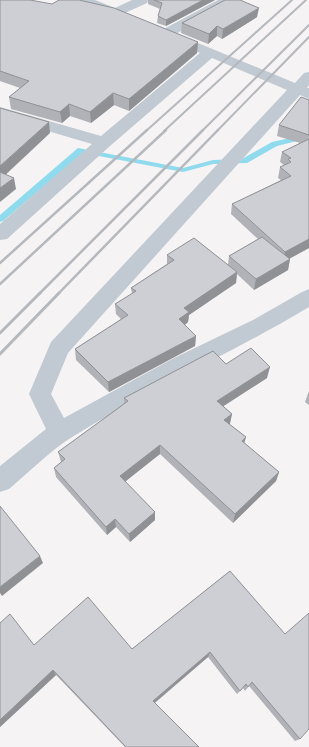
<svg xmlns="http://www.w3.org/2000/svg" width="309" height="747" font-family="'Open Sans',sans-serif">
<rect width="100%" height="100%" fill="#f5f3f3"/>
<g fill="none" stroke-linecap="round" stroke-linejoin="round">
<polygon fill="#90daee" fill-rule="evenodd" points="309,134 309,138 277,146 247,163 213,164 183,172 83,153 3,221 0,222 0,215 78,148 183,168 213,160 242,159 272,142"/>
<g fill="#c1cad2" fill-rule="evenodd">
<polygon points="77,0 95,0 115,8 132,0 148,0 147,3 116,17 78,3"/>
<polygon points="218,0 234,0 233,3 172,36 167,37 162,36 160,33 162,30"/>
<path d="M198,43L295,83L304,73L309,72V85L307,88H309V99L300,95L68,353L51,394L64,418L172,359L253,320L302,292L309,289V307C231,354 147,390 69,439C50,451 27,474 9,489L0,492V466L46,429L29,394L51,342L287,90L212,58L110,146L7,239L0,240V224L92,144L0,117V107L101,136L200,53L193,50L191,47L193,44Z"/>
</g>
<g stroke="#b5b8bd" stroke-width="2">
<polyline points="146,131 292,0"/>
<polyline points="164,131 306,0"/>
<polyline points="202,131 309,25"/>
<polyline points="217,131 309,37"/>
</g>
<g stroke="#b5b8bd" stroke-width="2.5">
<polyline points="0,263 147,130"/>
<polyline points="0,284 166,130"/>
<polyline points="39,294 203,130"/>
<polyline points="58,294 218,130"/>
</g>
<g stroke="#b5b8bd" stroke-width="3">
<polyline points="0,333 40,293"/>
<polyline points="0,354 59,293"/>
</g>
</g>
<g fill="#b0b2b7">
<polygon points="0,0 198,42 197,53 129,111 114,105 91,123 70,116 62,123 11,109 9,97 20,88 0,81"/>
<polygon points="148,0 215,0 166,26 157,23 158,16 160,9 148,4"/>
<polygon points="257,17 222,39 217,36 208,44 181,33 182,23"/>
<polygon points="309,100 309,248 289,259 290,259 288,270 254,290 237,274 236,283 189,315 188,322 185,325 196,336 195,346 109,392 76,360 75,349 121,319 116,314 115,304 132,294 131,288 167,264 167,255 228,265 229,256 258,239 231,214 232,204 281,180 278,178 280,167 284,165 280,162 282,152 300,143 277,136 279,125"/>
<polygon points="226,364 267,378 223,406 232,414 229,424 246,437 244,443 279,472 276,481 233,523 160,454 125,481 155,520 130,542 116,527 107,535 56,477 54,468 61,462 58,452 124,404 124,398"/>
<polygon points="309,391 309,405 305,402"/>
<polygon points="230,571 300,739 295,741 249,686 245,691 243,688 237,694 208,657 155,703 199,747 125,747 56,675 0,727 0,623 34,645 132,649"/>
</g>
<g fill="#909195">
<polygon points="203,0 215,0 166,26 166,20"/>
<polygon points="259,8 257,17 222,39 223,29"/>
<polygon points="217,26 217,36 208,44 209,34"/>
<polygon points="198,42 197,53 129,111 129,99"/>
<polygon points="113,93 114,105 91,123 90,112"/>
<polygon points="69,104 70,116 62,123 60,112"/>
<polygon points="49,122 50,133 0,180 0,166"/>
<polygon points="14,178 16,189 0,202 0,188"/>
<polygon points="309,239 309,248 283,262 285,252"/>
<polygon points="290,259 288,270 254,290 256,279"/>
<polygon points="237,272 236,283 189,315 188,322 179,329 179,319 184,308"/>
<polygon points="196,336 195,346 109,392 108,382"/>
<polygon points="270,367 267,378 216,411 217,401"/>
<polygon points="232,414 230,424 223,430 224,420"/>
<polygon points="246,437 243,447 242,441"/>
<polygon points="160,445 160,454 121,485 120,476"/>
<polygon points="279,472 276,481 233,523 235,514"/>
<polygon points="155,512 155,520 130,542 129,534"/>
<polygon points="115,519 116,527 107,535 106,527"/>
<polygon points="40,556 43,563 2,596 0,593 0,587"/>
<polygon points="210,652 208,657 153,704 153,701"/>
<polygon points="53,670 56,675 0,727 0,720"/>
</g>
<g fill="#cdcfd5" stroke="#909195">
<polygon points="0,0 30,0 52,4 59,0 79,0 114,8 198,42 129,99 113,93 90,112 69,104 60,112 9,97 29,81 0,71"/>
<polygon points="154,0 203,0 166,20 158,16 162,3"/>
<polygon points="225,0 240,0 259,8 223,29 217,26 209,34 182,23"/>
<polygon points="301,97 309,100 309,135 279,125"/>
<polygon points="0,108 49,122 0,166"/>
<polygon points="309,139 309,239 285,252 232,204 291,176 280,167 291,162 288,159 291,158 282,152"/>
<polygon points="0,172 14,178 0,188"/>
<polygon points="262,237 290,259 256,279 229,256"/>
<polygon points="194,238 237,272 184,308 189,312 179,319 196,336 108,382 75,349 128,315 115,304 136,291 131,288 174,260 167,255"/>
<polygon points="251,348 270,367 217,401 232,414 224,420 246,437 242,441 279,472 235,514 160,445 120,476 155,512 129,534 115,519 106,527 54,468 65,459 58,452 128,401 124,398 213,351 226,364"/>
<polygon points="0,506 40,556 0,587"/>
<polygon points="230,571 285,634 309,613 309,729 300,739 252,682 248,687 246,684 240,691 210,652 153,701 199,747 126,747 53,670 0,720 0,623 10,614 34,645 88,597 132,649"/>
</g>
</svg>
